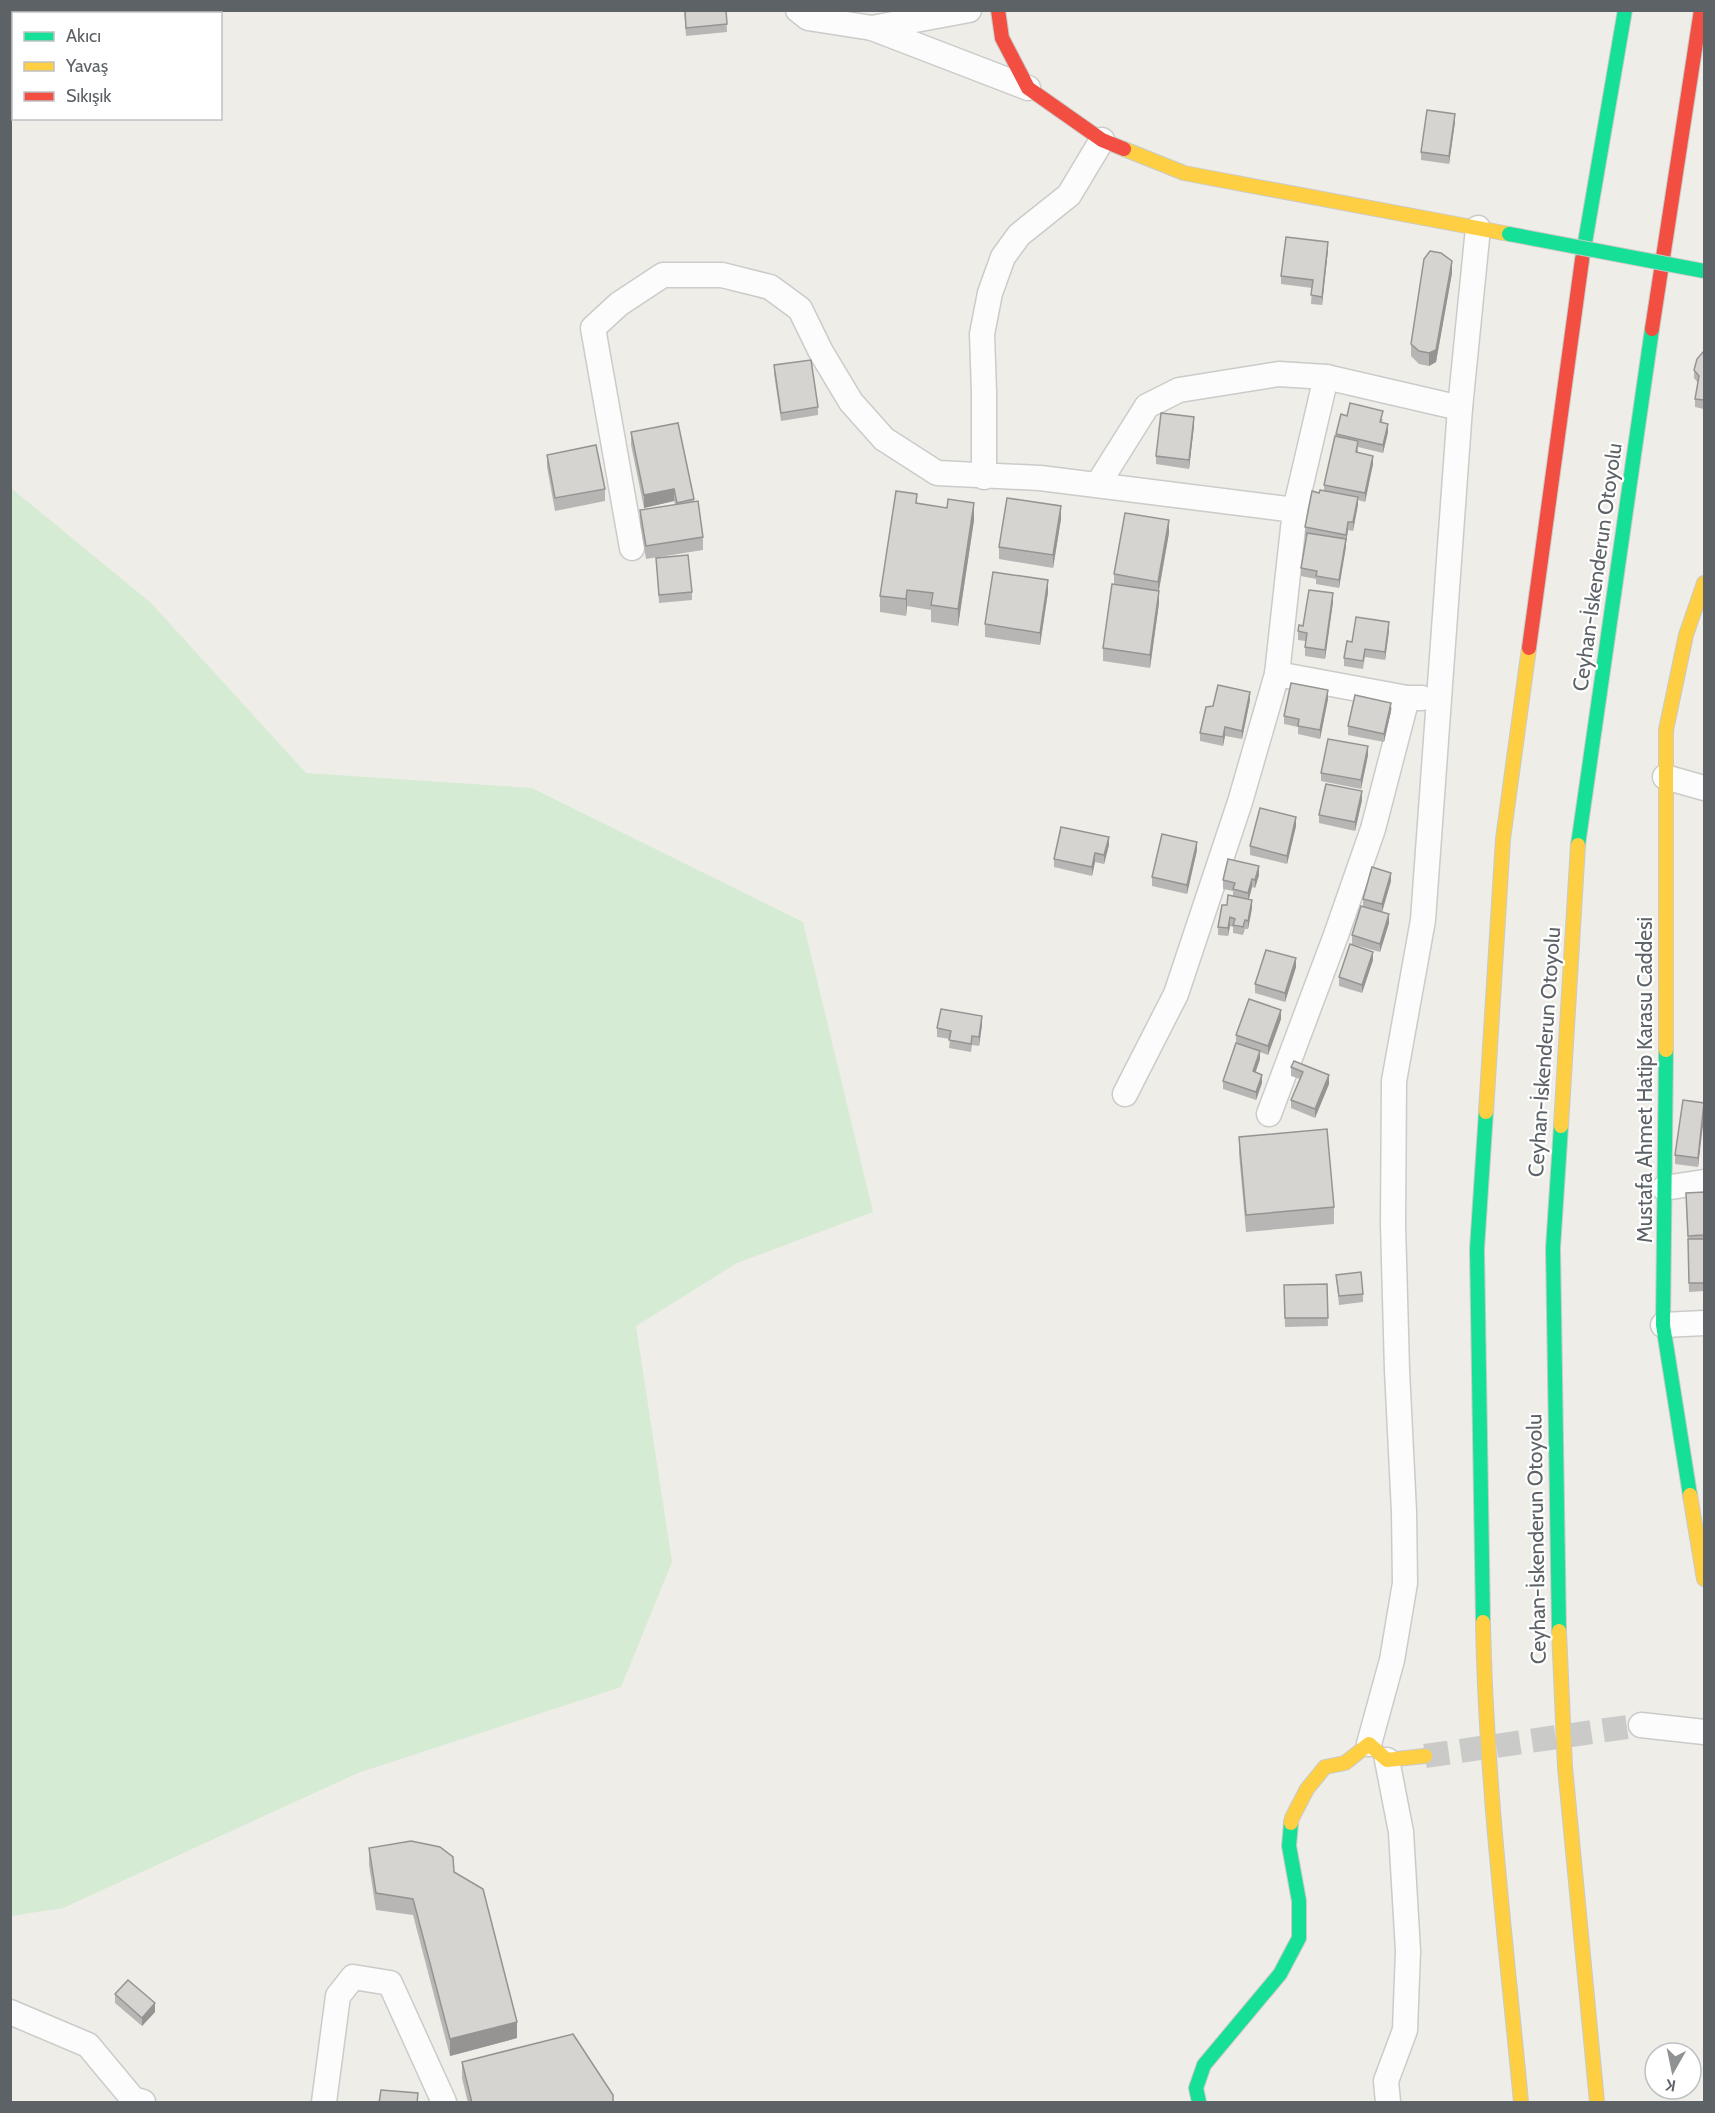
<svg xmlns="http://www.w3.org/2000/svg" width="1715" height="2113" font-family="Cabin,sans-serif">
<rect width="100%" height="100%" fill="#eeede8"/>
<polygon fill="#d6ebd3" points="11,488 151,603 306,773 532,788 803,922 873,1212 737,1263 636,1326 672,1562 621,1687 358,1773 63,1908 11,1916"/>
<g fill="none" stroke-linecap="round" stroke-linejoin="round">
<polyline stroke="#cacac8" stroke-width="24" stroke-dasharray="24 12" stroke-linecap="butt" points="1425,1756 1641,1725"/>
<g stroke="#cbcbca" stroke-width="27">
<g id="street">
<polyline points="798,10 808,18 872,28 969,10"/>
<polyline points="872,28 1028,88"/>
<polyline points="984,477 984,392 982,334 990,293 1003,257 1019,235 1069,195 1102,140"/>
<polyline points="1098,484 1147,406 1179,390 1279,374 1326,377"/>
<polyline points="632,548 593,328 619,304 663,275 722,275 770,287 800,309 821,352 851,402 884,439 937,473 1040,478 1295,510"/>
<polyline points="1277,674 1407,698 1422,698"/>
<polyline points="1665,777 1704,788"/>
<polyline points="1125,1094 1176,994 1240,802 1277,674 1295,510 1326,377 1460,408"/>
<polyline points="1269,1114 1336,935 1373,829 1407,698"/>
<polyline points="1664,1188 1704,1182"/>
<polyline points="1663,1325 1704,1323"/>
<polyline points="1641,1725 1704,1732"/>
<polyline points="1369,1744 1392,1660 1405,1583 1404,1512 1397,1370 1393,1224 1394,1081 1423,920 1460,408 1478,228"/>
<polyline points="1387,1760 1401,1832 1408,1951 1405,2030 1386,2081 1388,2102"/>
<polyline points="10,2012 88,2045 133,2099 143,2102"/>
<polyline points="324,2102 338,1996 353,1977 390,1983 444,2102"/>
</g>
</g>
<g stroke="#c9cac9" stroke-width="16">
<g id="fast">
<polyline points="1582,260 1625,10"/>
<polyline points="1578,845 1652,329"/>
<polyline points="1666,1050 1663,1325 1690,1495"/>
<polyline points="1483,1622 1477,1249 1486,1112"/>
<polyline points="1559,1631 1553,1248 1561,1126"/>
<polyline points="1199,2102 1196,2088 1204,2065 1280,1974 1299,1938 1299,1901 1289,1846 1291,1823"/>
</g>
</g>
<g stroke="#c9cac9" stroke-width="16">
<g id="slow">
<polyline points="1124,149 1184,173 1509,234"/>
<polyline points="1666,1050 1666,730 1686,635 1704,583"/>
<polyline points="1486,1112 1503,839 1529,648"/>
<polyline points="1561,1126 1578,845"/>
<polyline points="1690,1495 1704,1579"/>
<path d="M1483,1622C1486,1783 1506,1942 1521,2102"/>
<polyline points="1559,1631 1565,1767 1597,2102"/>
<polyline points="1291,1823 1292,1818 1307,1789 1325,1767 1345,1763 1369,1744 1387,1760 1425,1756"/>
</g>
</g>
<g stroke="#c9cac9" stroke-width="16">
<g id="jam">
<polyline points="998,10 1002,38 1028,88 1102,140 1124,149"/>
<polyline points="1652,329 1701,10"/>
<polyline points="1529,648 1582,260"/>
</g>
</g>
<use href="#street" stroke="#fcfcfc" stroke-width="24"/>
<use href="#fast" stroke="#16e098" stroke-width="14"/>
<use href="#slow" stroke="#ffcf43" stroke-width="14"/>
<use href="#jam" stroke="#f24e42" stroke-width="14"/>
<g stroke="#c9cac9" stroke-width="16" stroke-linecap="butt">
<polyline id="fast-bridge" points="1509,234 1704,271"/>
</g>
<use href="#fast-bridge" stroke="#16e098" stroke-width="14"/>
</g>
<g fill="#b7b6b4">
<polygon points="684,10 726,10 727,32 686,36"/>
<polygon points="1455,122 1449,164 1421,160 1421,152"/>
<polygon points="1328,250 1322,305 1311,304 1312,288 1281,284 1281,276"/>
<polygon points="1452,273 1436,362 1429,366 1419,364 1411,356 1411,344"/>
<polygon points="1704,353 1704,409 1695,407 1695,399 1698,383 1694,378 1694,370"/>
<polygon points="774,365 818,407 818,415 781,421 774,374"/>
<polygon points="1347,416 1383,419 1382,422 1388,432 1383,453 1358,447 1358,452 1373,464 1365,502 1358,500 1353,531 1348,530 1339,588 1316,584 1316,579 1301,576 1301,568 1306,536 1305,536 1305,527 1319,493 1324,491 1324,485 1336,434"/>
<polygon points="1194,426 1189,469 1156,464 1156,456"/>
<polygon points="631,432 694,499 703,537 703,550 646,559 640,523 640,510 675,505 674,501 644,508 631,445"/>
<polygon points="547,455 605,489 605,501 555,511 547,467"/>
<polygon points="917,503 974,520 958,626 931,622 931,610 907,606 906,616 880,612 880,596"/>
<polygon points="1061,519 1053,568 999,559 999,547"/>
<polygon points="1169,533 1159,591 1159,603 1150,668 1103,661 1103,648 1114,584 1114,574"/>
<polygon points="656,558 692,592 692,600 659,603"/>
<polygon points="1048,592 1040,645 985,637 985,624"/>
<polygon points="1333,602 1325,659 1305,656 1305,641 1298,640 1298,631"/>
<polygon points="1389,631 1385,660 1365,657 1363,669 1344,666 1344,658 1352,642"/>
<polygon points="1328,699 1320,739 1298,734 1298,727 1284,724 1284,716"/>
<polygon points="1250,700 1242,739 1225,736 1223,746 1200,741 1200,733"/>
<polygon points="1391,711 1384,742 1348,735 1348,726"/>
<polygon points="1368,755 1361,789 1321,781 1321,773"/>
<polygon points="1362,800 1355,831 1319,823 1319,815"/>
<polygon points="1296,826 1287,864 1250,855 1250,846"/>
<polygon points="1109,845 1104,864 1095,862 1092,876 1054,867 1054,859"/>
<polygon points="1197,850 1187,894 1152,886 1152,877"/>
<polygon points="1259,875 1255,888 1252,887 1249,899 1252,908 1248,929 1245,929 1243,935 1233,933 1233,927 1230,926 1228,936 1218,935 1218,927 1227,905 1233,896 1233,891 1223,889 1223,880"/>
<polygon points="1391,881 1382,912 1389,923 1380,952 1352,944 1352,935 1363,907 1363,899"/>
<polygon points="1373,960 1362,993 1339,986 1339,977"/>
<polygon points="1296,967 1285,1002 1255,993 1255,984"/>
<polygon points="1281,1019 1268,1055 1260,1052 1260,1059 1255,1072 1262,1083 1256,1100 1223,1089 1223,1081 1236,1043 1236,1035"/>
<polygon points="982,1025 979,1046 972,1045 971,1052 949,1048 950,1039 937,1037 937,1028"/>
<polygon points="1291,1067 1329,1084 1315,1118 1291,1108 1291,1100 1300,1079 1291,1076"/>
<polygon points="1704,1103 1698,1167 1675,1164 1675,1155"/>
<polygon points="1239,1137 1334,1207 1334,1224 1246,1232 1239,1154"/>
<polygon points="1704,1192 1704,1291 1689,1292 1688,1244 1686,1201"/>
<polygon points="1336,1275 1363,1294 1363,1302 1339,1305"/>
<polygon points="1327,1284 1328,1326 1285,1327 1284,1285"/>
<polygon points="369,1848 454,1872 517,2038 450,2056 413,1915 376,1910 369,1865"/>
<polygon points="115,1994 155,2012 142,2026 115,2003"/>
<polygon points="462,2062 613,2103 468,2103 462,2078"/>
</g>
<g fill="#959492">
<polygon points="1455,114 1455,122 1449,164 1449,156"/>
<polygon points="1328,242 1328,250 1322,305 1322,297"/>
<polygon points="1452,261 1452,273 1436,362 1429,366 1429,353"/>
<polygon points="1194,417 1194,426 1189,469 1189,460"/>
<polygon points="1388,424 1388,432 1383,453 1383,445"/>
<polygon points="1373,456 1373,464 1365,502 1365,493"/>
<polygon points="674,489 674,501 644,508 644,495"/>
<polygon points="1358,497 1358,505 1353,531 1353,522"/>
<polygon points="974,503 974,520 958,626 958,609"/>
<polygon points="1061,506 1061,519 1053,568 1053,555"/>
<polygon points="1169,520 1169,533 1158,594 1158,582"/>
<polygon points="1348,522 1348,530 1346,543 1346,535"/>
<polygon points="1346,539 1346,547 1339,588 1339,580"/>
<polygon points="1048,580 1048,592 1040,645 1040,633"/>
<polygon points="907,590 907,606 906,616 906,599"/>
<polygon points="1159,591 1159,603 1150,668 1150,655"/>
<polygon points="1333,593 1333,602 1325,659 1325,650"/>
<polygon points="1389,622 1389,631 1385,660 1385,652"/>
<polygon points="1328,690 1328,699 1320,739 1320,730"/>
<polygon points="1250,692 1250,700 1242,739 1242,731"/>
<polygon points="1391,703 1391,711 1384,742 1384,734"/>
<polygon points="1225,727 1225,736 1223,746 1223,737"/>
<polygon points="1368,746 1368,755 1361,789 1361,780"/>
<polygon points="1362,791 1362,800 1355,831 1355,822"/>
<polygon points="1296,817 1296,826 1287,864 1287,856"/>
<polygon points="1109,837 1109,845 1104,864 1104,855"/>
<polygon points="1197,842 1197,850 1187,894 1187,885"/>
<polygon points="1095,853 1095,862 1092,876 1092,867"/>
<polygon points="1259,866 1259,875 1255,888 1255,880"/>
<polygon points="1391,873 1391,881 1382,912 1382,904"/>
<polygon points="1252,879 1252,887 1248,902 1248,893"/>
<polygon points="1252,900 1252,908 1248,929 1248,921"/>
<polygon points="1389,914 1389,923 1380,952 1380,944"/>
<polygon points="1230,917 1230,926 1228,936 1228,928"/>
<polygon points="1373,952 1373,960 1362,993 1362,985"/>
<polygon points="1296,958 1296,967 1285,1002 1285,993"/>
<polygon points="1281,1010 1281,1019 1268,1055 1268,1046"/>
<polygon points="982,1016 982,1025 979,1046 979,1037"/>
<polygon points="1260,1051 1260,1059 1253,1080 1253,1071"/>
<polygon points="1262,1075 1262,1083 1256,1100 1256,1092"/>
<polygon points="1329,1075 1329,1084 1315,1118 1315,1109"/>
<polygon points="1704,1109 1704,1117 1698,1167 1698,1158"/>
<polygon points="155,2003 155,2012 142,2026 142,2018"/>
<polygon points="517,2022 517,2038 450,2056 450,2039"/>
</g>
<g fill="#d5d4d1" stroke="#959492" stroke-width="1.5">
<polygon points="685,10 726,10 727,24 686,28"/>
<polygon points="1427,110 1455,114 1449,156 1421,152"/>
<polygon points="1286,237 1328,242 1322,297 1311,295 1313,280 1281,276"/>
<polygon points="1430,251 1441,253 1452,261 1436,350 1429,353 1419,351 1411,344 1424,259"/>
<polygon points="1703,352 1704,353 1704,400 1695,399 1699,376 1694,370 1697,359"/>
<polygon points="811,360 818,407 781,413 774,365"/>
<polygon points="1350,403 1383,411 1380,422 1388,424 1383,445 1336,434 1341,414 1347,416"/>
<polygon points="1161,413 1194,417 1189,460 1156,456"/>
<polygon points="678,423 694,499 677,503 674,489 644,495 631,432"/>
<polygon points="1335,436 1358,441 1356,452 1373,456 1365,493 1324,485"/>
<polygon points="596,445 605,489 555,498 547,455"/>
<polygon points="1320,490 1358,497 1353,522 1348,522 1346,535 1305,527 1312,491 1319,493"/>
<polygon points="896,491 917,494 916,503 947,508 948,499 974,503 958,609 931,605 933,593 907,590 906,599 880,596"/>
<polygon points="1007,498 1061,506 1053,555 999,547"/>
<polygon points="698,501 703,537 646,546 640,510"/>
<polygon points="1125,513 1169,520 1158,582 1114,574"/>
<polygon points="1307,533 1346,539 1339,580 1316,576 1317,571 1301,568"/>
<polygon points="688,555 692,592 659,595 656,558"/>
<polygon points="993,572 1048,580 1040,633 985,624"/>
<polygon points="1112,584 1159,591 1150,655 1103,648"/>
<polygon points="1309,590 1333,593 1325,650 1305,647 1307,633 1298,631 1299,625 1303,626"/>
<polygon points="1356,617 1389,622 1385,652 1365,649 1363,661 1344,658 1347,641 1352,642"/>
<polygon points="1291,683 1328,690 1320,730 1298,726 1299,719 1284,716"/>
<polygon points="1218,685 1250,692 1242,731 1225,727 1223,737 1200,733 1206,707 1213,706"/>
<polygon points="1355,695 1391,703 1384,734 1348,726"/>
<polygon points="1328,739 1368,746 1361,780 1321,773"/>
<polygon points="1326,784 1362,791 1355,822 1319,815"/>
<polygon points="1260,808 1296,817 1287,856 1250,846"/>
<polygon points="1061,827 1109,837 1104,855 1095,853 1092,867 1054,859"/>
<polygon points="1162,834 1197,842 1187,885 1152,877"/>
<polygon points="1228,859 1259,866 1255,880 1252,879 1248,893 1233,889 1235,883 1223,880"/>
<polygon points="1372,867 1391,873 1382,904 1363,899"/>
<polygon points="1228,895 1252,900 1248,921 1245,920 1243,927 1233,925 1235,919 1230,917 1228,928 1218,927 1222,905 1227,905"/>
<polygon points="1361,906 1389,914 1380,944 1352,935"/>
<polygon points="1350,944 1373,952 1362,985 1339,977"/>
<polygon points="1266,950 1296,958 1285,993 1255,984"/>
<polygon points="1249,999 1281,1010 1268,1046 1236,1035"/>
<polygon points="941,1009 982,1016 979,1037 972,1036 971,1044 949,1040 951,1031 937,1028"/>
<polygon points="1236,1043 1260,1051 1253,1071 1262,1075 1256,1092 1223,1081"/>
<polygon points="1294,1061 1329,1075 1315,1109 1291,1100 1303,1072 1291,1067"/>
<polygon points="1683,1100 1704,1103 1698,1158 1675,1155"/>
<polygon points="1327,1129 1334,1207 1246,1215 1239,1137"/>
<polygon points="1704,1192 1704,1235 1688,1236 1686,1193"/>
<polygon points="1688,1239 1704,1239 1704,1283 1689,1283"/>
<polygon points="1361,1272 1363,1294 1339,1296 1336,1275"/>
<polygon points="1327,1284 1328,1318 1285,1318 1284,1285"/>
<polygon points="411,1841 440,1847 453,1857 454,1872 483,1889 517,2022 450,2039 413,1899 376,1893 369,1848"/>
<polygon points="128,1980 155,2003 142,2018 115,1994"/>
<polygon points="573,2034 613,2095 613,2103 472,2103 462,2062"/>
<polygon points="381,2090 418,2093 417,2103 379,2103"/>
</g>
<g text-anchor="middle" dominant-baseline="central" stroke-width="4.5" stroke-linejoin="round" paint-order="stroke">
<g font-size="21" fill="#5d6267" stroke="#fff">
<text transform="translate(1597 567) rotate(-82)">Ceyhan-İskenderun Otoyolu</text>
<text transform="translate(1544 1052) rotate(-86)">Ceyhan-İskenderun Otoyolu</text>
<text transform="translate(1644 1080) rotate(-90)">Mustafa Ahmet Hatip Karasu Caddesi</text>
<text transform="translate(1536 1539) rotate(-91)">Ceyhan-İskenderun Otoyolu</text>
</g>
</g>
<rect width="1715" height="2113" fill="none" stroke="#5d6267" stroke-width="24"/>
<rect x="12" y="12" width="210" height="108" fill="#ffffff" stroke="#bec0c2" stroke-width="1.5"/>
<rect x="24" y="32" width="30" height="9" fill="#16e098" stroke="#bec0c2" stroke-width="1.5"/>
<text x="66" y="42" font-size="18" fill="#5d6267">Akıcı</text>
<rect x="24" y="62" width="30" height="9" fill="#ffcf43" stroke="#bec0c2" stroke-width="1.5"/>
<text x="66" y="72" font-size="18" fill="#5d6267">Yavaş</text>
<rect x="24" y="92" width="30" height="9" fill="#f24e42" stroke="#bec0c2" stroke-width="1.5"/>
<text x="66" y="102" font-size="18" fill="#5d6267">Sıkışık</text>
<g transform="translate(1673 2071) rotate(189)"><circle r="28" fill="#ffffff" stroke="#bec0c2" stroke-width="1.5"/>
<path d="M0-4.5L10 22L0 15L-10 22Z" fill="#909394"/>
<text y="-9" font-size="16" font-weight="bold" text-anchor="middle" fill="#5d6267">K</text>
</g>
</svg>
